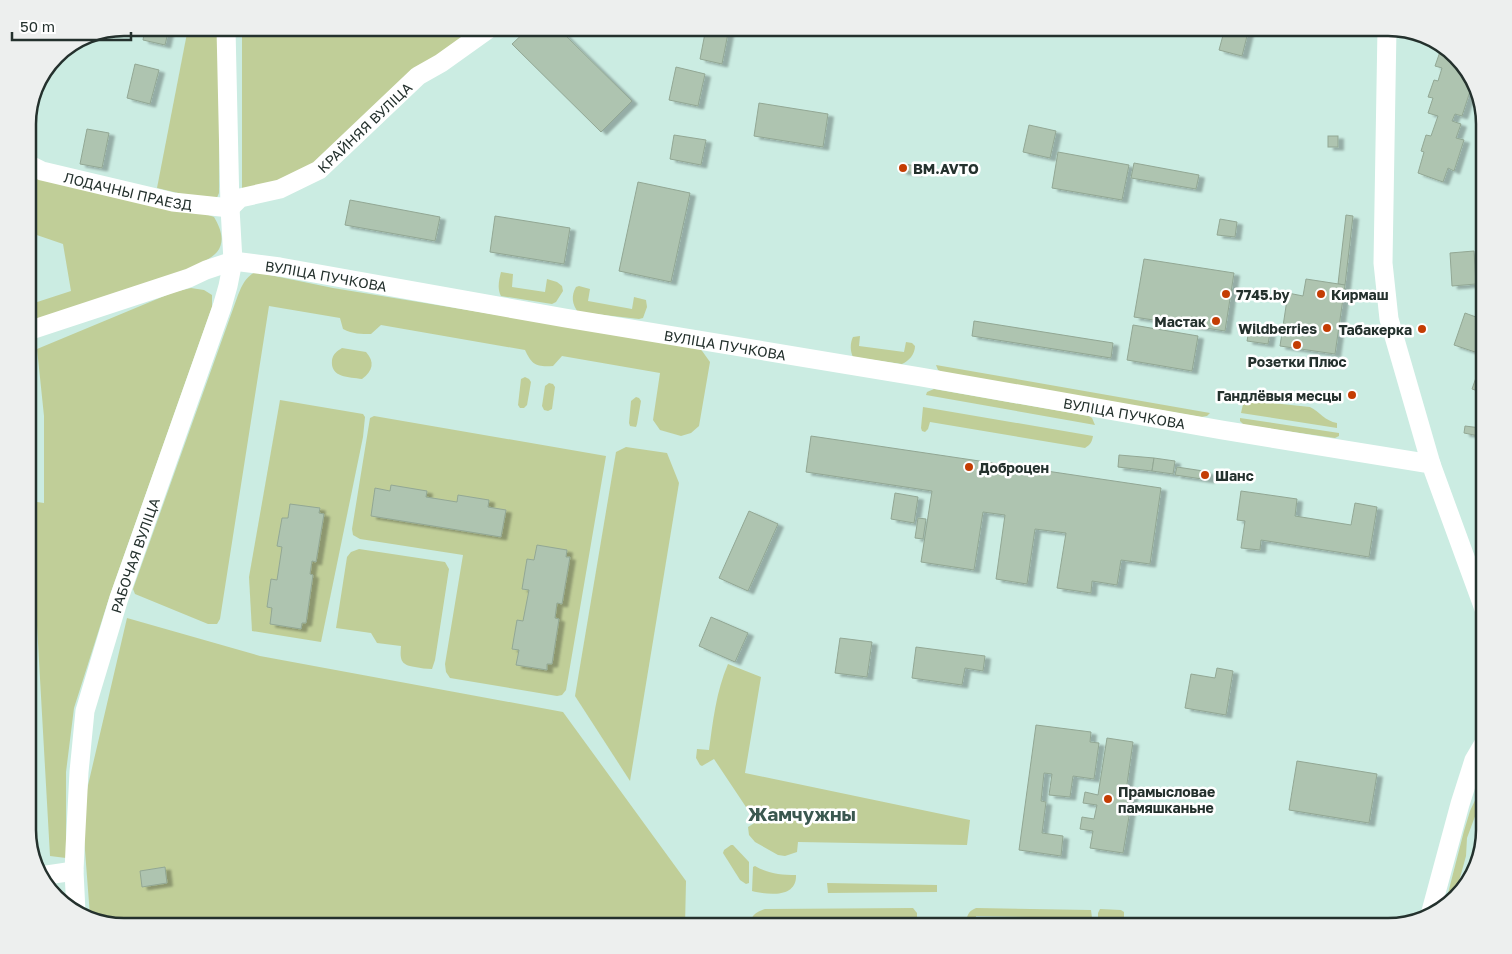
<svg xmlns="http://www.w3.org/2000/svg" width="1512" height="954" font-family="'Golos Text',sans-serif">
<defs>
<filter id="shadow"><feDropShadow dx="5.5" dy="3" stdDeviation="1" flood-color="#0004"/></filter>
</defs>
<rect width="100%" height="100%" fill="#cbece2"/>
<g fill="#c0ce98">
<polygon points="188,28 220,28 219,193 216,200 211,201 157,188"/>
<polygon points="242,28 307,29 308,28 479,28 315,167 274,185 242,191"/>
<path d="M28,173L197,211L214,217C220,227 226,241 217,252C204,267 153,281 133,288C98,299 63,311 28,322V305L71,291L63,244L28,232Z"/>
<path d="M255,272L333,288L700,348L710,362L699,426L691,433L681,436L660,430L653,420L660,373L562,356L553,366C536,367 532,365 525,350L381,325L371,334C361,334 353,334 343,329L340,318L269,306L220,619L217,624H208L135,594L133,589L238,295C242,285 245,278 255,272Z"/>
<path d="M501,272L513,274L512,287L545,292L547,279L557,282L562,286L563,291L556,302L552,304L501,296C497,289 499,280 501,272Z"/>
<path d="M579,286L590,289L588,301L632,309L634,297L646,300L647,307L643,318L639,319L578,312C572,304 571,296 576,287Z"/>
<polygon points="191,288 204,290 212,295 212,307 110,595 74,708 66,772 66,858 50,856 30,501 44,503 44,416 37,349 174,292"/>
<path d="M860,336L859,346L904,352L906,342L912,343L915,346C915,354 909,361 902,364L853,357C850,351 850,343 853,337Z"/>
<path d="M342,348L366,352C375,362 373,371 362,379C349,377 330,378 332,360C333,354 337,351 342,348Z"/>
<polygon points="936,365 1210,413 1207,416 1201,417 944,373 938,370"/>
<polygon points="525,377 529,379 531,382 527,405 524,408 520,408 518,405 521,379"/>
<polygon points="549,383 553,384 555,387 552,409 548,411 544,410 542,406 545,386"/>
<polygon points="934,389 1089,416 1092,418 1095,425 926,395 927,392"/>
<polygon points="636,397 639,398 641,401 637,424 636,427 630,426 629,423 631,401"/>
<polygon points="280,400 363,414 365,417 363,437 321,642 252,631 249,577"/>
<path d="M1244,400L1310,407C1320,412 1325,421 1337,423V428L1241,413Z"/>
<path d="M923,407L1093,436C1092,442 1090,445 1085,448L930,422L928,429L925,432L922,431L921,428Z"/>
<polygon points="374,416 606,456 566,690 562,695 557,696 450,678 446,672 445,664 463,555 360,539 353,535 352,529 370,418"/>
<polygon points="1240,418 1339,433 1339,436 1335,438 1244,425 1240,421"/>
<polygon points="626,447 667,453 679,483 630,781 575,696 616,452"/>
<path d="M359,549L445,562L449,569L435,660L432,669C426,669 421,668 415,667C400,665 400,659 401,646L377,643L371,633L336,628L347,557L351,552Z"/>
<polygon points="127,618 260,656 563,712 686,881 685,926 124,926 90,916 82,811"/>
<path d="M728,664L761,677L745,773L970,820L967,845L798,842L797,852L785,856L778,855L755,842L749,835L748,827L756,822L714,759L702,766L700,765L696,758L697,749L709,750C713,721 716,692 728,664Z"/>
<polygon points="1484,781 1484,792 1467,838 1466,856 1455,896 1445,905 1464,831 1470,811"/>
<polygon points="731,845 733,845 749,862 749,883 746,884 740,880 723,853 724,850"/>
<path d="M755,866C769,874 780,875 796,875C797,898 768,895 752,891L753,867Z"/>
<polygon points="827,883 937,885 937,892 828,893"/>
<path d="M913,908L917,913V926H750C750,916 756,912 765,909Z"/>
<path d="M976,908L1091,910L1092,918L976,916L975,925H966C967,916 967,912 976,908Z"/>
<polygon points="1100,909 1121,910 1124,912 1124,926 1098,926 1098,913"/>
</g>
<g fill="#aec4b0" stroke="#92a794" filter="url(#shadow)">
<polygon points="145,28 169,28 165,45 143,40"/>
<polygon points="529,28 558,28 632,101 601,132 512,44"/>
<polygon points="706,28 729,28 722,64 700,59"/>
<polygon points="1225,28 1249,28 1242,56 1219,50"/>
<polygon points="1438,43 1441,44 1461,65 1459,73 1468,76 1465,83 1472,85 1462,116 1455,114 1452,121 1461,124 1456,138 1464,140 1454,171 1448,168 1443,182 1418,173 1424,152 1421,151 1426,135 1431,136 1438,116 1428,113 1433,98 1428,97 1434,80 1438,81 1442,68 1435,66 1442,46 1437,44"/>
<polygon points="135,64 159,70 150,104 127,98"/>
<polygon points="676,67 705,74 698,106 669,100"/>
<polygon points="759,103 828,114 823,147 754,136"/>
<polygon points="1029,125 1056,131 1050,158 1023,152"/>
<polygon points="87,129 109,133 102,168 80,164"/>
<polygon points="674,135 706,140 701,165 670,159"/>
<rect x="1328" y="136" width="10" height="11"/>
<polygon points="1058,152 1129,165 1122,200 1052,188"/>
<polygon points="1134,163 1199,175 1196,189 1131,178"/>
<polygon points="902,164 918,166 917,173 901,171"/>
<polygon points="638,182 690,193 671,282 619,271"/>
<polygon points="350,200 440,217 435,241 345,225"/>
<polygon points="1346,215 1353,216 1345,285 1338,284"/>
<polygon points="495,216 570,228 564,264 490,252"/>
<polygon points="1220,219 1237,222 1235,237 1217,235"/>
<polygon points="1474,251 1476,284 1452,286 1450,253"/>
<polygon points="1144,259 1234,273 1225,331 1134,317"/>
<polygon points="1306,279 1345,285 1335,354 1280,346 1288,293 1303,296"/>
<polygon points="1465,313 1484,320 1484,393 1472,389 1484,355 1454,345"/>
<polygon points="974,321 1113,343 1111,358 972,336"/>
<polygon points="1133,325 1198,336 1192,371 1127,360"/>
<polygon points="1249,330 1270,333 1268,344 1247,341"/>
<polygon points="1465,426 1481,428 1479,436 1464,433"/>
<polygon points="811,436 1161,488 1150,564 1121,560 1117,585 1092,581 1091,593 1057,588 1066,533 1035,529 1027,584 996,579 1005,515 983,512 974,570 921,562 932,491 806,472"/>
<polygon points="1119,455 1154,458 1152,471 1118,467"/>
<polygon points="1154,458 1175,461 1173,474 1152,471"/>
<polygon points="1177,467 1210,472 1209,480 1175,475"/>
<polygon points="391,485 427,491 426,497 457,502 458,495 489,500 488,507 506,510 501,537 371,516 375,488 390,491"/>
<polygon points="1241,491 1297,499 1295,516 1351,525 1355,503 1377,507 1369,557 1261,540 1260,550 1241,548 1245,521 1237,520"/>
<polygon points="895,493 918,497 914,523 891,519"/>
<polygon points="290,504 320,508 319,513 324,514 316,562 312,561 310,574 313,575 306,623 302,623 301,629 270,624 272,608 267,607 271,579 277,580 282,547 277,546 282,518 288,518"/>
<polygon points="749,511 778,524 748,591 719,578"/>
<polygon points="918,518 926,519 923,539 915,538"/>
<polygon points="537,545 567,550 566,557 570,557 562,604 557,603 555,618 559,619 552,664 547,664 547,670 516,665 519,650 512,649 517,620 523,621 529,590 522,589 527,559 534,560"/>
<polygon points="711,617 748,633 735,662 699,646"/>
<polygon points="840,638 872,642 867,677 835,673"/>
<polygon points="916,647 985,656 983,671 965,668 962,685 912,678"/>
<polygon points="1217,668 1233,671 1226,715 1185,708 1191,674 1215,678"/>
<polygon points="1036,725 1091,732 1090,742 1099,743 1094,779 1073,776 1070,797 1049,795 1052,774 1044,773 1041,801 1046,802 1042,833 1063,836 1061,856 1019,850"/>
<polygon points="1107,738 1133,742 1126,791 1133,792 1123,853 1090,848 1093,831 1080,829 1082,817 1094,819 1097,805 1083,803 1085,792 1098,795"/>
<polygon points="1297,761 1377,774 1369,823 1289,810"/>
<polygon points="165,867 167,883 142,887 140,871"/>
</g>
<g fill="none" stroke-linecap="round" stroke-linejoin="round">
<g stroke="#fff" stroke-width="19">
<polyline points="1387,28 1383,263 1389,319 1431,464"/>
<path id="s1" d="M28,164L42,171L173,202L230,208"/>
<path id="s2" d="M230,208L240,198L280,189L319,170L418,76L441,63L490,28"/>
<path id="s3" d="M28,331L189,278L206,270L233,261L280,267L565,318L921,377L1222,430L1431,464L1484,609"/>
<polyline points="40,876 74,871"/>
<path id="s4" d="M76,912L74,871L75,849L79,772L85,711L119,598L222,307L228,286L233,261L230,208L226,28"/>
<polyline points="1430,915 1460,804 1474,760 1484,743"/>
</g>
</g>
<g fill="#c43d03" stroke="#fff" stroke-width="2">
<circle cx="903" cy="168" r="5"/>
<circle cx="1226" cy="294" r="5"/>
<circle cx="1321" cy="294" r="5"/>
<circle cx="1216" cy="321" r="5"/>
<circle cx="1327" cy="328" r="5"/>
<circle cx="1422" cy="329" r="5"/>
<circle cx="1297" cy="345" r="5"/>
<circle cx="1352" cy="395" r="5"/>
<circle cx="969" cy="467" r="5"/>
<circle cx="1205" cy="475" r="5"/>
<circle cx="1108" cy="799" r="5"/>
</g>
<g text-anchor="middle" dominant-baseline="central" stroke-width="5" stroke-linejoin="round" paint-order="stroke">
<g font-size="14" fill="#24312d" stroke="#fff">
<text stroke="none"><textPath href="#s2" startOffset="161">КРАЙНЯЯ ВУЛІЦА</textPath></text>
<text stroke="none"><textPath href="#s1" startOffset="104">ЛОДАЧНЫ ПРАЕЗД</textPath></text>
<text stroke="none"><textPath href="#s3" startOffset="311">ВУЛІЦА ПУЧКОВА</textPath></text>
<text stroke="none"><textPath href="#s3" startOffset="716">ВУЛІЦА ПУЧКОВА</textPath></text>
<text stroke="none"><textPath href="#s3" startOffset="1121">ВУЛІЦА ПУЧКОВА</textPath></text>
<text stroke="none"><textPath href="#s4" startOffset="365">РАБОЧАЯ ВУЛІЦА</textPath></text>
</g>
<g font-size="14" font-weight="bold" fill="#24312d" stroke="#fff" text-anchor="start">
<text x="913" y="168">BM.AVTO</text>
<text x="1236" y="294">7745.by</text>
<text x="1331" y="294">Кирмаш</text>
<text x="1206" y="321" text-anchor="end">Мастак</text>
<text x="1317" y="328" text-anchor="end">Wildberries</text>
<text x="1412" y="329" text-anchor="end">Табакерка</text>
<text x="1297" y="361" text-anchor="middle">Розетки Плюс</text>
<text x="1342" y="395" text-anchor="end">Гандлёвыя месцы</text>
<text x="979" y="467">Доброцен</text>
<text x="1215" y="475">Шанс</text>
<text x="1118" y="791">Прамысловае<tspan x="1118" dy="16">памяшканьне</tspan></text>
</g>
<g font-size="19" font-weight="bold" fill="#3b5850" stroke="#fff">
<text x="802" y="813">Жамчужны</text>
</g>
</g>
<path d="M0 0H1512V954H0ZM124 36H1388A88 88 0 0 1 1476 124V830A88 88 0 0 1 1388 918H124A88 88 0 0 1 36 830V124A88 88 0 0 1 124 36Z" fill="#edefee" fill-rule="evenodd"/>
<path fill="none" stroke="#24312d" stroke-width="2.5" d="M124 36H1388A88 88 0 0 1 1476 124V830A88 88 0 0 1 1388 918H124A88 88 0 0 1 36 830V124A88 88 0 0 1 124 36Z"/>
<path d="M12 32v8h119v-8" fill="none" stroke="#24312d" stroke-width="2.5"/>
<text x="20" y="32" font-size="15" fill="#24312d" stroke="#ffffff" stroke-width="4" paint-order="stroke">50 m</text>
</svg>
